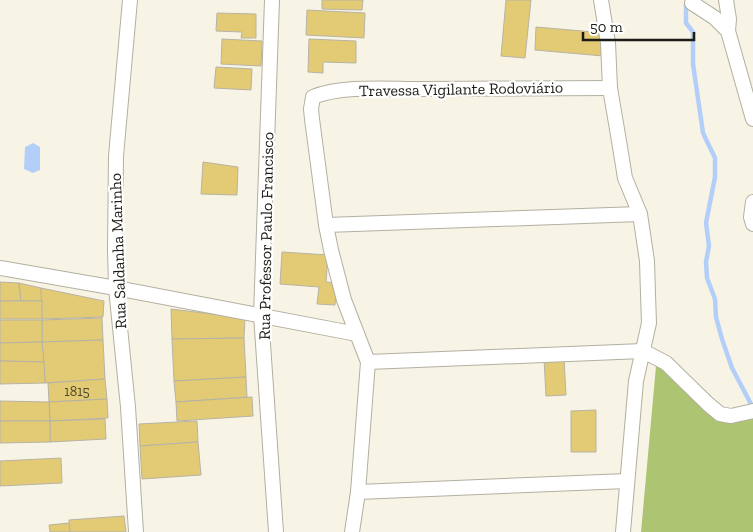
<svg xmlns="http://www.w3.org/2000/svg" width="753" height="532" font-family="'Zilla Slab',serif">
<rect width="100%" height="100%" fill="#f8f4e5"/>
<polygon fill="#adc472" points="657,355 726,412 753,414 753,532 641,532"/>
<polygon fill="#b3cff9" points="33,143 40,147 40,170 33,173 24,169 25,147"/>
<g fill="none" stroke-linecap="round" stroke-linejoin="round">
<polyline stroke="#b3cff9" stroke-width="4.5" points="686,4 686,23 693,32 693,64 703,133 715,158 715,177 706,223 709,246 706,262 707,278 715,299 716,317 722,339 732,368 751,404"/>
</g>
<g fill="#e3cb75" stroke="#b7b3a5">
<polygon points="322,0 363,0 362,10 322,9"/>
<polygon points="506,0 531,0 525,58 501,56"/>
<polygon points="307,10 365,13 364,38 306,35"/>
<polygon points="217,13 256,14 256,38 241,38 242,32 216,31"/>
<polygon points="536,27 605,33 603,56 535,50"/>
<polygon points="222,39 262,41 261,66 221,64"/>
<polygon points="309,39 356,41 356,63 323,62 323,73 308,72"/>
<polygon points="216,67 252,69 251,90 214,88"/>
<polygon points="203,162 238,167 237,195 201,194"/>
<polygon points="282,252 328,255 326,282 337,283 335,305 317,304 319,287 280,284"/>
<polygon points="0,282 19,283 21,301 0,301"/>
<polygon points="19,283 41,288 42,301 21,301"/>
<polygon points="41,288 104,301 103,317 42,319"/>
<rect x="0" y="301" width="42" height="18"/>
<polygon points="171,309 245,318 244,338 172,339"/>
<polygon points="102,318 103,340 42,342 42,320"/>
<polygon points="0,320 42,320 42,342 0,343"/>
<polygon points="244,338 246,377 174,381 172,339"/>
<polygon points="103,340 105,379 45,383 42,342"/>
<polygon points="42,342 44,362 0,361 0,343"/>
<polygon points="564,358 566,395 546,396 544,359"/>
<polygon points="0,361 44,362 45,383 0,384"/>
<polygon points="246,377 247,397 176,402 174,381"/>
<polygon points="105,379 107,399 49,402 48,383"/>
<polygon points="252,397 253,416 177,421 176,402"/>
<polygon points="107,399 108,418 50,421 49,402"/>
<polygon points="0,401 49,402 50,421 0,421"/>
<polygon points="596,410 596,452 571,452 571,411"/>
<polygon points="105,419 106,439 50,442 50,421"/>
<polygon points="0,421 50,421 50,442 0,443"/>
<polygon points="197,421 198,442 140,446 139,424"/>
<polygon points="198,442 201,475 142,479 140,446"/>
<polygon points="61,458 62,483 0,486 0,461"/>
<polygon points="124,516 126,532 70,532 69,520"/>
<polygon points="69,523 70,532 50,532 49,525"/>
</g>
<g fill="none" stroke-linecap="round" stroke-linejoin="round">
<g stroke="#b3afa1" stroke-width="16">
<g id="minor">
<polyline points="130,0 116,156 115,249 116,288 128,407 136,532"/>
<polyline points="272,0 261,315 276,532"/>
<polyline points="601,0 608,43 610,88 619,141 625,178 640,214 647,261 648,294 649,323 636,381 623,532"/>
<polyline points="726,0 729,19 728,31 753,119"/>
<polyline points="692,3 715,18 728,31"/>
<polyline points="753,202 751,217 753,224"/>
<polyline points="326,225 640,214"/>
<polyline points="0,268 116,288 357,334"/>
<polyline points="368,362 643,351 666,363 708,404 720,414 731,416 753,411"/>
<polyline points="358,492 627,481"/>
<path d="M352,532L358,492L368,362L344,300L331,250L326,225L312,119L311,109L313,97C341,85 388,89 419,89C483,89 546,88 610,88"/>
</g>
</g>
<use href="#minor" stroke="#fff" stroke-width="14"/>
</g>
<g text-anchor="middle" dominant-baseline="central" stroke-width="4.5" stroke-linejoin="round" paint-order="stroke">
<g font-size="14" fill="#4e472d">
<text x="77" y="391">1815</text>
</g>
<g font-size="16" fill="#1c1b15" stroke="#fff">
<text transform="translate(461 89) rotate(-1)">Travessa Vigilante Rodoviário</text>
<text transform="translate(266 236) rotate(-89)">Rua Professor Paulo Francisco</text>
<text transform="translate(118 251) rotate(-92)">Rua Saldanha Marinho</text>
</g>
</g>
<path d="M583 32v8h111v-8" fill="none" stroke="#1c1b15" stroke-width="2.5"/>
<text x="590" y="32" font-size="15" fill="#1c1b15" stroke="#ffffff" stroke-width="4" paint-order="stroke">50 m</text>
</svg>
